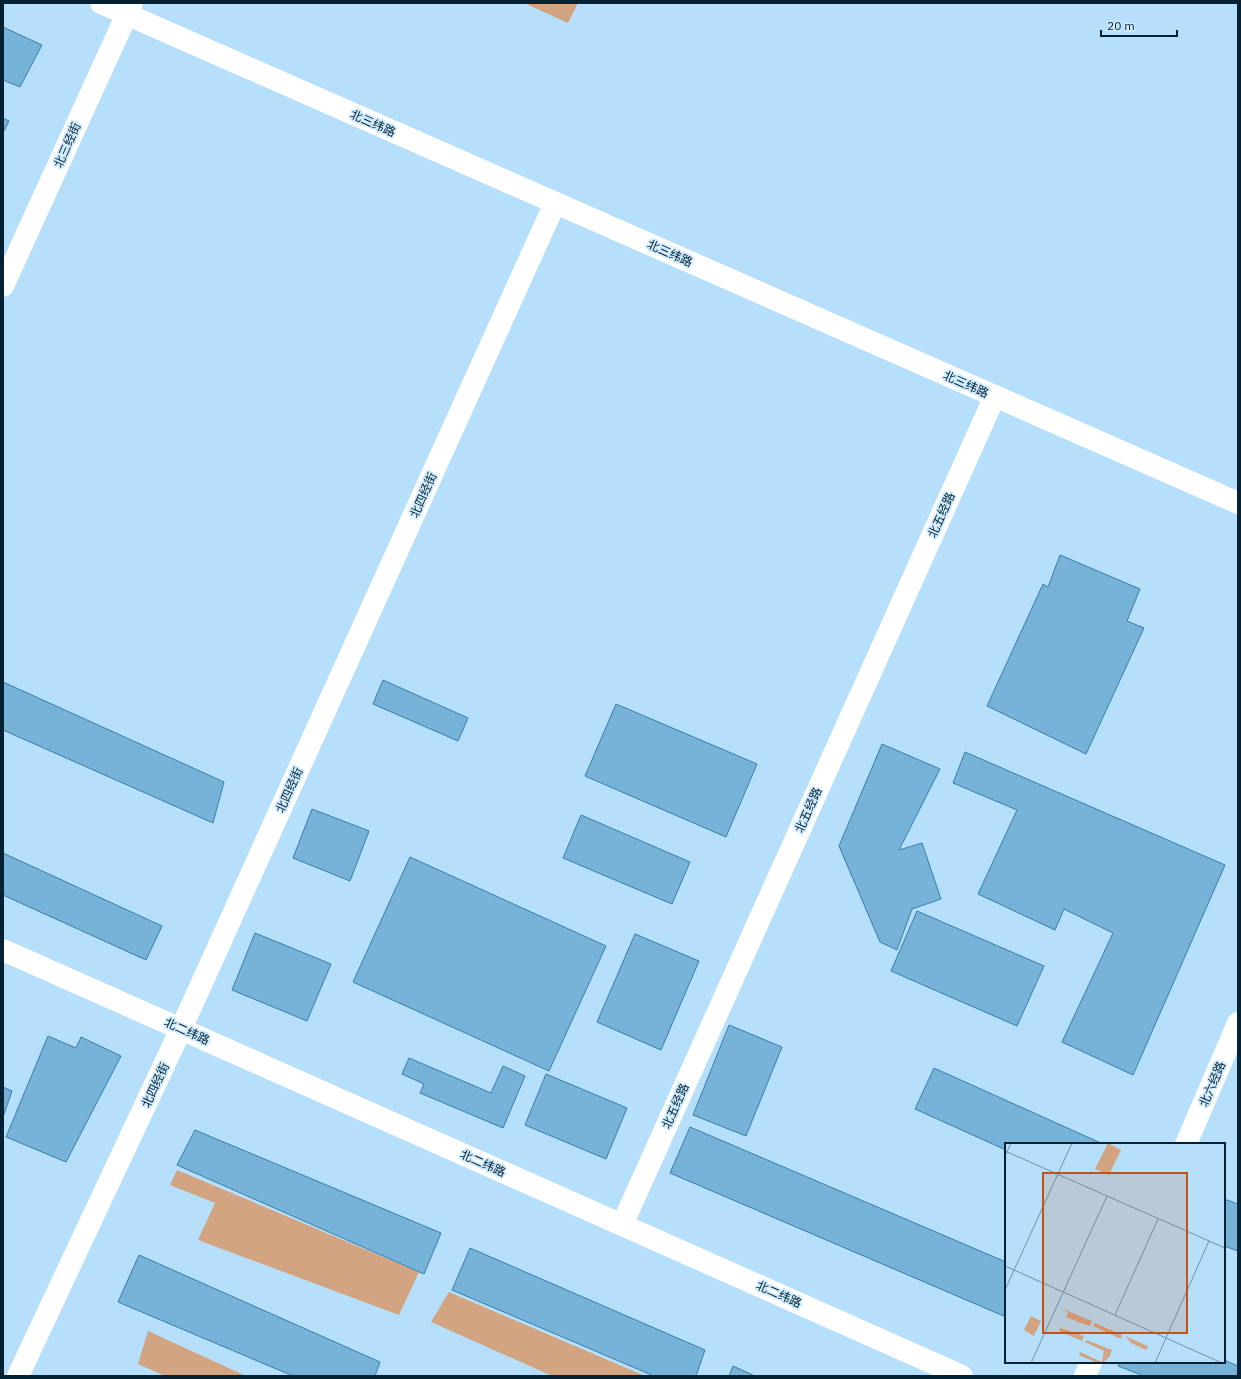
<svg xmlns="http://www.w3.org/2000/svg" width="1241" height="1379" font-family="'IBM Plex Sans','Noto Sans SC',sans-serif">
<rect width="100%" height="100%" fill="#b5dffa"/>
<g fill="#d3a481">
<polygon points="524,3 578,3 568,23"/>
<polygon points="177,1170 419,1272 399,1315 198,1240 215,1203 170,1185"/>
<polygon points="449,1292 645,1376 552,1376 431,1322"/>
<polygon points="148,1331 246,1376 165,1376 138,1364"/>
</g>
<g fill="#77b3d9" stroke="#377fa9">
<polygon points="3,27 42,45 20,87 3,80"/>
<polygon points="3,118 9,121 3,133"/>
<polygon points="1060,555 1140,589 1127,621 1144,628 1086,754 987,706 1043,584 1048,587"/>
<polygon points="383,680 468,718 458,741 373,704"/>
<polygon points="3,682 224,782 213,823 3,730"/>
<polygon points="616,704 757,764 726,837 585,776"/>
<polygon points="882,744 940,769 899,850 922,843 941,899 912,909 897,950 880,942 839,846"/>
<polygon points="965,752 1225,865 1133,1075 1062,1042 1113,933 1064,909 1055,930 978,894 1017,810 953,783"/>
<polygon points="312,809 369,831 350,881 293,858"/>
<polygon points="581,815 690,862 672,904 563,858"/>
<polygon points="3,853 162,926 146,960 3,895"/>
<polygon points="410,857 606,946 549,1071 353,982"/>
<polygon points="917,911 1044,966 1017,1026 891,971"/>
<polygon points="255,933 331,964 307,1021 232,990"/>
<polygon points="635,934 699,961 661,1050 597,1022"/>
<polygon points="729,1025 782,1047 746,1136 693,1115"/>
<polygon points="48,1036 76,1048 81,1037 121,1056 66,1162 6,1137"/>
<polygon points="409,1058 491,1093 503,1066 525,1076 503,1128 420,1093 424,1084 402,1074"/>
<polygon points="934,1068 1103,1144 1006,1144 1006,1150 915,1109"/>
<polygon points="546,1074 627,1108 606,1159 525,1125"/>
<polygon points="3,1087 12,1091 3,1117"/>
<polygon points="690,1127 1006,1262 1006,1317 670,1173"/>
<polygon points="195,1130 441,1233 424,1274 177,1165"/>
<polygon points="1224,1199 1238,1204 1238,1251 1224,1246"/>
<polygon points="470,1248 705,1350 696,1376 654,1376 452,1290"/>
<polygon points="139,1255 380,1362 375,1376 293,1376 118,1302"/>
<polygon points="1224,1360 1238,1366 1238,1376 1144,1376 1118,1366 1120,1362 1224,1362"/>
<polygon points="733,1366 755,1376 729,1376"/>
</g>
<g fill="none" stroke-linecap="round" stroke-linejoin="round">
<g stroke="#fff" stroke-width="22">
<polyline points="101,3 1238,503"/>
<polyline points="3,286 132,3"/>
<polyline points="3,950 962,1376"/>
<polyline points="1186,1144 1238,1023"/>
<polyline points="622,1225 995,396"/>
<polyline points="18,1376 181,1029 555,203"/>
<polyline points="1085,1376 1091,1362"/>
</g>
</g>
<g text-anchor="middle" dominant-baseline="central" stroke-width="3.5" stroke-linejoin="round" paint-order="stroke">
<g font-size="12" fill="#042233" stroke="#ceeafd">
<text transform="translate(373 123) rotate(24)">北三纬路</text>
<text transform="translate(67 145) rotate(-66)">北三经街</text>
<text transform="translate(670 253) rotate(24)">北三纬路</text>
<text transform="translate(966 384) rotate(24)">北三纬路</text>
<text transform="translate(423 495) rotate(-66)">北四经街</text>
<text transform="translate(941 515) rotate(-66)">北五经路</text>
<text transform="translate(289 790) rotate(-66)">北四经街</text>
<text transform="translate(808 810) rotate(-66)">北五经路</text>
<text transform="translate(187 1031) rotate(24)">北二纬路</text>
<text transform="translate(1212 1084) rotate(-67)">北六经路</text>
<text transform="translate(155 1085) rotate(-65)">北四经街</text>
<text transform="translate(675 1106) rotate(-66)">北五经路</text>
<text transform="translate(483 1163) rotate(24)">北二纬路</text>
<text transform="translate(779 1294) rotate(24)">北二纬路</text>
</g>
</g>
<g transform="translate(1005 1143)">
<rect width="220" height="220" fill="#b5dffa"/>
<path d="M103,0L116,7L104,32L90,26ZM58,166L87,178L84,183L61,174L63,170ZM26,173L36,178L29,193L19,187ZM90,180L117,192L116,196L88,183ZM55,185L79,193L77,198L54,188ZM120,193L143,203L141,207L126,200ZM81,197L107,207L105,213L98,220H92L74,212L75,209L97,219L99,208L80,199Z" fill="#d3a481"/>
<path fill="none" stroke="#6e93aa" stroke-width="1" d="M0,8L220,105M0,13L6,0M0,123L217,220M0,147L67,0M110,172L153,76M26,220L102,53M150,220L204,98"/>
<path fill="#c65112" fill-opacity="0.15" stroke="#c65112" stroke-width="2" d="M38,30H182V190H38Z"/>
<rect width="220" height="220" fill="none" stroke="#042233" stroke-width="2"/>
</g>
<rect width="1241" height="1379" fill="none" stroke="#042233" stroke-width="8"/>
<path d="M1101 30v6h76v-6" fill="none" stroke="#042233" stroke-width="2"/>
<text x="1107" y="30" font-size="12" fill="#042233" stroke="#ceeafd" stroke-width="3" paint-order="stroke">20 m</text>
</svg>
